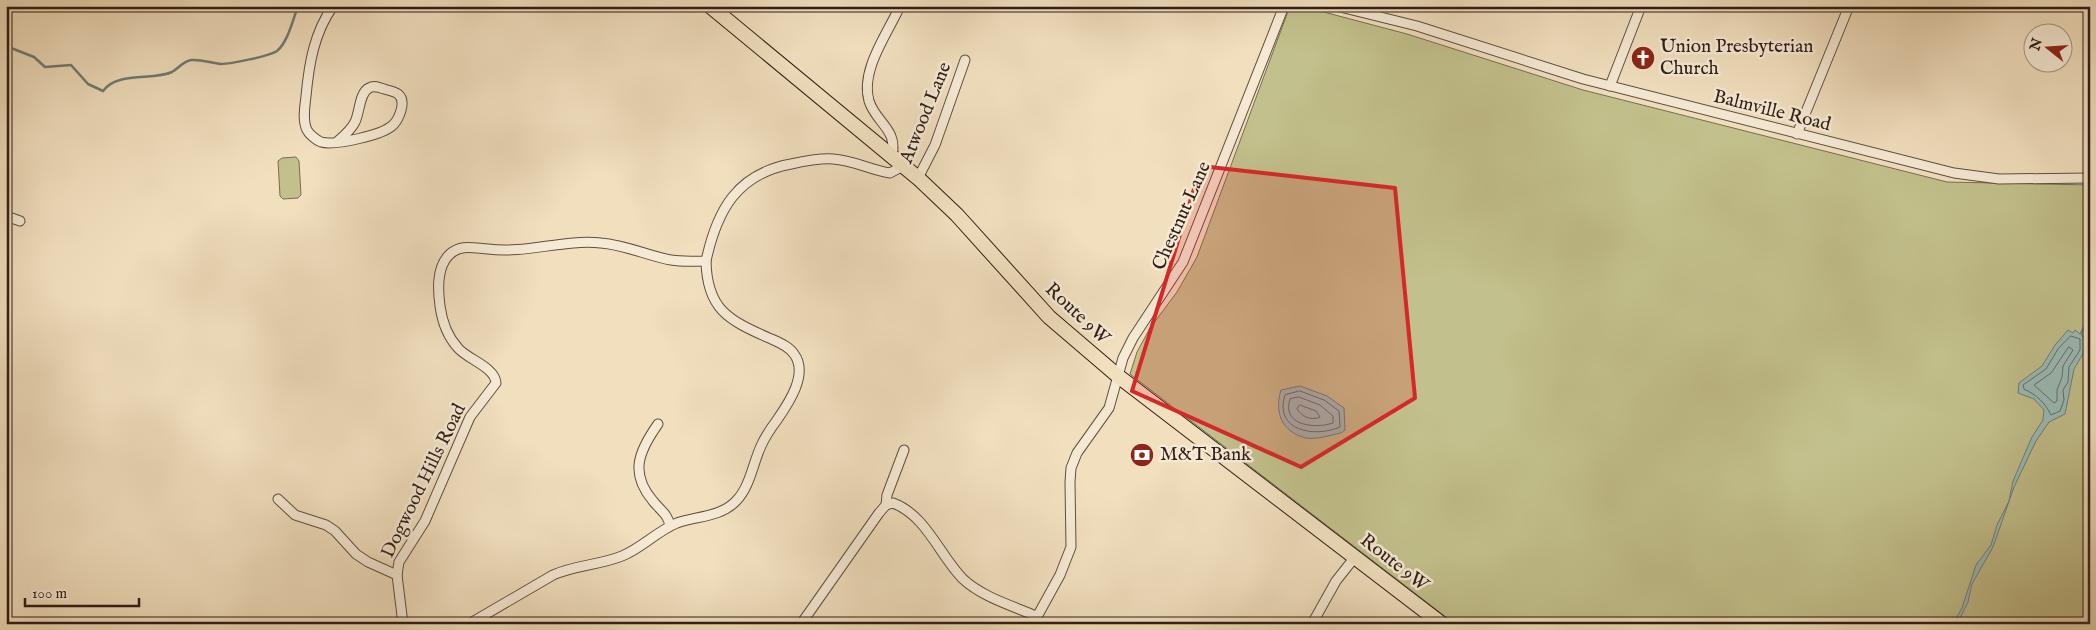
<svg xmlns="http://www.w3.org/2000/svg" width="2096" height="630" font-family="'IM FELL English',serif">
<rect width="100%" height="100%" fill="#f1dfbe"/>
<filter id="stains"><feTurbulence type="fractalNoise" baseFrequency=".004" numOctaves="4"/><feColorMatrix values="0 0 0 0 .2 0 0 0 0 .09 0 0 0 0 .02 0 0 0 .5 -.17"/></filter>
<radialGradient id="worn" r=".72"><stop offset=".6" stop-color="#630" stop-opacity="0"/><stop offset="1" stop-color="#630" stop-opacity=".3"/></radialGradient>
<g fill="#c2c08c" stroke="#786e51">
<polygon points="1290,6 1301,6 1407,34 1583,90 1947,182 2090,185 2090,624 1455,624 1130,374 1137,352 1150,328 1177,292 1197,257"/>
<polygon points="296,157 299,161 301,195 298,198 283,199 280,196 278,161 282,158"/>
</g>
<g fill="#9bbcb7" stroke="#707c77">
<polygon points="2090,312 2090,319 2081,334 2086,341 2084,352 2074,369 2065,414 2049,422 2036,441 2014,487 1993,547 1972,584 1968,602 1957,624 1953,624 1962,608 1976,565 1991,545 1997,525 2009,501 2013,481 2032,437 2043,420 2044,410 2034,399 2018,393 2019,383 2042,366 2055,345 2068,330 2073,333 2075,330 2080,334"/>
<path d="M1300,386L1327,396L1344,408L1345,430L1341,433C1331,435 1316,440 1306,438C1282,432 1274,413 1281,390Z"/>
</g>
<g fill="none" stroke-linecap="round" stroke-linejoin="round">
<g stroke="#656c66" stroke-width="1">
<path d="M2071,336L2080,339V350L2069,367L2068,382L2063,390L2064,400L2060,411L2051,415C2045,403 2037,395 2024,389L2023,385L2046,369L2058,349Z"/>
<polygon points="2069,347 2073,350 2063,366 2062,377 2057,390 2057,401 2054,403 2034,385 2051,373"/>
<path d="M1300,391L1324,400L1339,411L1340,427C1315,438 1273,431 1285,395Z"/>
<path d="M1299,397L1320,405L1333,416V423C1315,429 1281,426 1290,399Z"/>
<path d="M1300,405L1316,411L1320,417C1311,421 1302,417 1297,409Z"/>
</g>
<path stroke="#707c77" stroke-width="2.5" d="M6,46L34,57L45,67L71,65L88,84L103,91C117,71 153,81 172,72C179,68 182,62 191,60C201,59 211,63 221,64C230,64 270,56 277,51C288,42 293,19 298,6"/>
<g stroke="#604e40" stroke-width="11">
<g id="minor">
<path d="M333,6C314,33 309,64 306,96C305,106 302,120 307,130C309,134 316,140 321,142C334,146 383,135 393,125C399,119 407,101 398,94C395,92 388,90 384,89C379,87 374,85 369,88C359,93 360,112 355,122C351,130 345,135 338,141"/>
<polyline points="1336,6 1417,26 1583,79 1954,173 1999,179 2090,178"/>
<polyline points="1610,86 1641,6"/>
<polyline points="1797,134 1849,6"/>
<path d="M892,156C898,129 876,123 869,101C860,70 888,33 900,6"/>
<polyline points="918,178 935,145 965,60"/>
<polyline points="6,216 20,221"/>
<path d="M658,424C639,451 629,473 653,501C660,510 668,514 670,526"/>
<polyline points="278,499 295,515 326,525 335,531 356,554 368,562 397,575"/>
<polyline points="886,505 887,495 904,450"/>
<path d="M403,624L397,575L399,562L425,521L470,417L496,383C495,367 467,359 458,348C448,337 442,321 440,306C438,291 436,268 449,255C460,244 473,248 488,249C526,254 563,239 601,243C626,245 648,256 671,260C683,262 694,261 706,261C717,210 737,174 791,164C805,161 819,158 833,159C853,160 870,170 890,173L903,166"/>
<path d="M469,624L553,575C575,565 600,565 622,556C642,548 657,531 677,523C697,516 721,517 736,501C750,487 753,463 761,446C765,437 771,428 777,420C788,404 809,374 794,354C789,346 778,342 769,338C728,320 707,309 706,261"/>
<path d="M801,624L879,513L886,505L893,503C926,515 940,556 963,579C982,597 1013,606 1036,616"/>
<polyline points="1033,624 1060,575 1071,547 1070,482 1071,468 1077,453 1109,408 1123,358 1133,338 1183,262 1284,6"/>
<polyline points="1312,624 1336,581 1355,557"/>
</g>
</g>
<g stroke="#2f1d16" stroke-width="16">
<polyline id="highway" points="710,6 918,178 957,215 1049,317 1118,376 1442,624"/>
</g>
<use href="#minor" stroke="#f6ead5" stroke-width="9"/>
<use href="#highway" stroke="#f1dfbe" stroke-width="14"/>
</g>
<path fill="#d62828" fill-opacity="0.2" stroke="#d62828" stroke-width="4" stroke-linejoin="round" d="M1201,166L1395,188L1415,398L1301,467L1132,391Z"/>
<defs>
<g id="church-disc" transform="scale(1.25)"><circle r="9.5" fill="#8f2418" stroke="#f6ead5"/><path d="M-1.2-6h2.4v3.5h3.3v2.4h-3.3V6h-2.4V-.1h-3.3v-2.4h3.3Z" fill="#fff"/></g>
<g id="bank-disc" transform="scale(1.25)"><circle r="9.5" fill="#8f2418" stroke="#f6ead5"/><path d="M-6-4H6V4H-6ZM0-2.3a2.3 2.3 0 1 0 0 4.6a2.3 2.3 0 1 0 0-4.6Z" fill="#fff"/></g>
</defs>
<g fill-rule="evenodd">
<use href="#church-disc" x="1643" y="58"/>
<use href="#bank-disc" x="1142" y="455"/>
</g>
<g text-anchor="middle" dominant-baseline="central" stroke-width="5" stroke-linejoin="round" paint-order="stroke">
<g font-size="19" fill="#2f1d16" stroke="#f6ead5" text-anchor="start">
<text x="1660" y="47">Union Presbyterian<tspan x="1660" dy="22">Church</tspan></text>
<text x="1160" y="455">M&amp;T Bank</text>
</g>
<g font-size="19" fill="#2f1d16" stroke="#f6ead5">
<text transform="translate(1772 111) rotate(14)">Balmville Road</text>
<text transform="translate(926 113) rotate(-68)">Atwood Lane</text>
<text transform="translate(1182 216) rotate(-66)">Chestnut Lane</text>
<text transform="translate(1077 314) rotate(43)">Route 9W</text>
<text transform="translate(424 481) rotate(-64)">Dogwood Hills Road</text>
<text transform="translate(1394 563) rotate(38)">Route 9W</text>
</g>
</g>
<rect width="2096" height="630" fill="none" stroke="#f1dfbe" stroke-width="25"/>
<rect x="8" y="8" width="2081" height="615" fill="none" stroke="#2f1d16" stroke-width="2.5"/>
<rect x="12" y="12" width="2071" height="605" fill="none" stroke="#2f1d16"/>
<g transform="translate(2048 48) rotate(287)"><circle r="24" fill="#f6ead5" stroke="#a69889"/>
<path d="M0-4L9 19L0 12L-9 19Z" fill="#8f2418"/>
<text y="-8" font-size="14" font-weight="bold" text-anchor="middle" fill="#2f1d16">N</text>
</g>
<path d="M25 598v8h114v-8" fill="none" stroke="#2f1d16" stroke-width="2.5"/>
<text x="32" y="598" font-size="15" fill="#2f1d16" stroke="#f6ead5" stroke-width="4" paint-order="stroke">100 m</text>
<rect width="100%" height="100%" filter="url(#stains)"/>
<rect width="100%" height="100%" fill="url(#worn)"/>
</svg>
